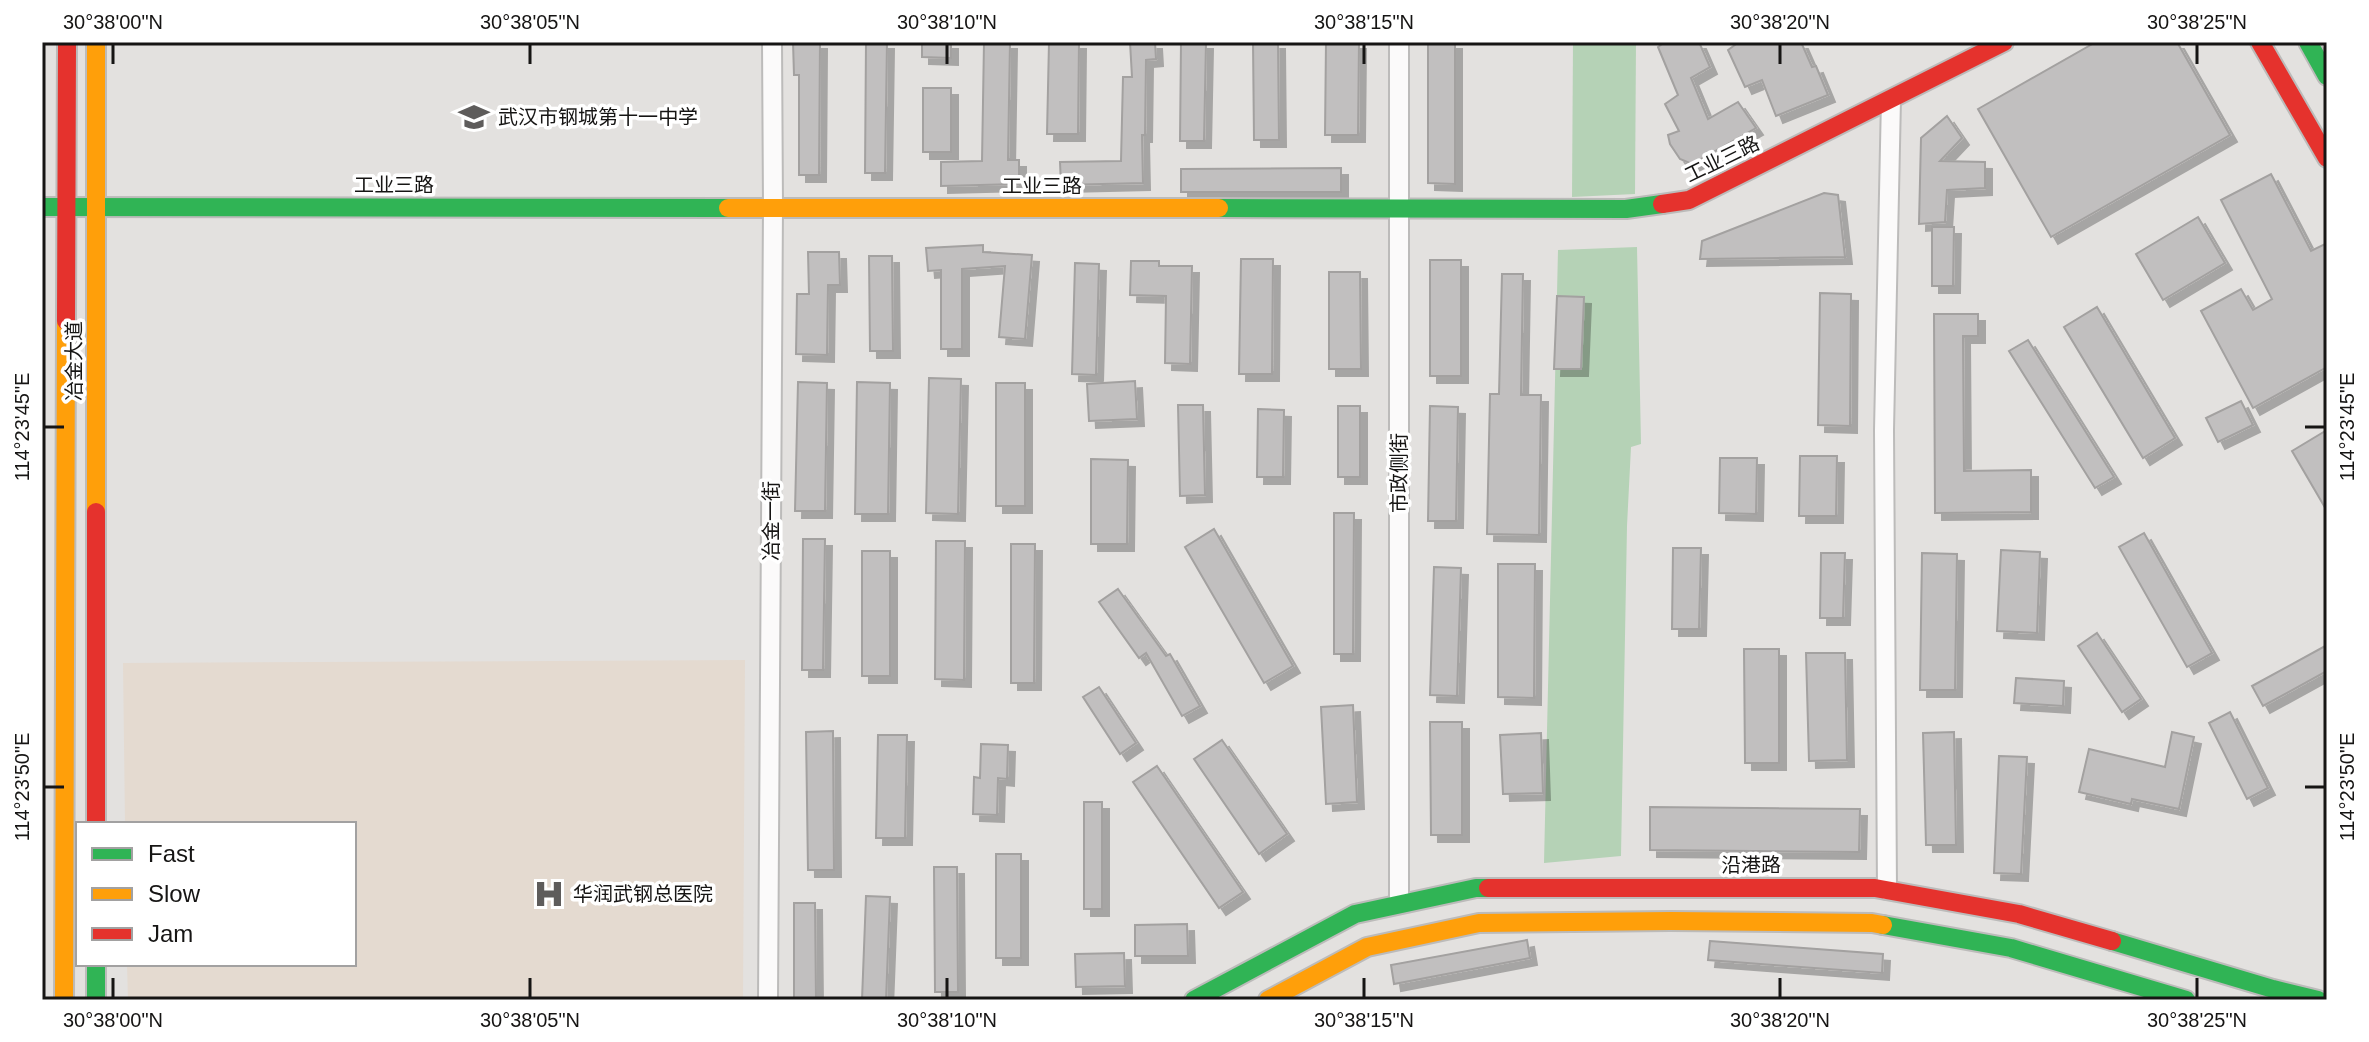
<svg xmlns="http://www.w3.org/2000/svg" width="2369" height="1042" font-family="Arial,'Noto Sans SC',sans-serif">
<defs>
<filter id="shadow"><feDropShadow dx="7" dy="7" stdDeviation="0" flood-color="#0004"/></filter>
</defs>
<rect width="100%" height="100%" fill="#e3e1df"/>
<polygon fill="#e4dad0" points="745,660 743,1000 128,1000 127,964 354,964 354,824 125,824 123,663"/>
<g fill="#b5d2b6">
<polygon points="1573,42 1636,42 1635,194 1572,197"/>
<polygon points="1637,247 1641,444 1631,447 1627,526 1621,856 1544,863 1558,250"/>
</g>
<g fill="#c1bfbf" stroke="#a3a1a0" stroke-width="2" filter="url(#shadow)">
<polygon points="793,42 820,42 819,175 799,175 799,75 794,75"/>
<polygon points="866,42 887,42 885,173 865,173"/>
<polygon points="922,42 951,42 951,58 922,57"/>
<polygon points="984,42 1010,42 1008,160 1019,160 1019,184 941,186 941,162 982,161"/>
<polygon points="1049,42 1079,42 1078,134 1047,134"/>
<polygon points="1130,42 1155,42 1156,59 1146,60 1145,135 1142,135 1143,183 1061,185 1060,162 1121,161 1123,77 1132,77"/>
<polygon points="1181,42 1206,42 1204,141 1180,141"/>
<polygon points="1253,42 1278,42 1279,140 1254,140"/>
<polygon points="1326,42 1359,42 1358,135 1325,135"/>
<polygon points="1428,42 1455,42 1455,184 1428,183"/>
<polygon points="1665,42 1699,42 1710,67 1691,78 1708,119 1738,102 1756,128 1692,164 1680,159 1670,144 1668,135 1679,131 1665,104 1678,95 1658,47"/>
<polygon points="1739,42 1801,42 1812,67 1816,66 1828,95 1776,116 1762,80 1745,87 1728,50"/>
<polygon points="2096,42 2177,42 2230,135 2051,237 1978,109"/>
<rect x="923" y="88" width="28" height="64"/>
<polygon points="1947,116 1962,138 1940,161 1985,162 1985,188 1947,190 1945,222 1919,224 1921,138"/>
<polygon points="1341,168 1341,192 1181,192 1181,169"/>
<polygon points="2271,174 2311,251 2327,243 2327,367 2253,408 2201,311 2241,289 2253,310 2272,299 2221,200"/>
<polygon points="1824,193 1838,195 1845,257 1700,259 1702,241"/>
<polygon points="2198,217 2225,263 2163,300 2136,254"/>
<polygon points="1932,227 1954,227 1953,286 1932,286"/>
<polygon points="983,245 983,252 1032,255 1025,339 999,337 1005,266 962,269 962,349 941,349 941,270 928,271 926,248"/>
<polygon points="808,252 839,252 840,285 828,285 827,355 796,354 797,294 809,294"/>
<polygon points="869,256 892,256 893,351 870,351"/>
<polygon points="1241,259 1273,259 1272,374 1239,374"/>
<rect x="1430" y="260" width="31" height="116"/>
<polygon points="1131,261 1159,261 1159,266 1192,266 1190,364 1165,363 1166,296 1130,295"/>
<polygon points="1075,263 1099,264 1096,375 1072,374"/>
<polygon points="1329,272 1360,272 1361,369 1329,369"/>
<polygon points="1502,274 1523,274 1521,395 1541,395 1539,535 1487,534 1490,394 1499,394"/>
<polygon points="1820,293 1851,294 1850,426 1818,425"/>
<polygon points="1557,296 1584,297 1581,369 1554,369"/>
<polygon points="2097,307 2175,438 2143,458 2064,327"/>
<polygon points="1934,314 1978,314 1978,336 1963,336 1964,471 2031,470 2031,512 1935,513"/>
<polygon points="2028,340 2114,477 2095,488 2009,351"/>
<polygon points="929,378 961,379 958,514 926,513"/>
<polygon points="1135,381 1137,419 1089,421 1087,384"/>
<polygon points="798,382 827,383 825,511 795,511"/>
<polygon points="857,382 890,383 888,514 855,514"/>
<rect x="996" y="383" width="29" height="123"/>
<polygon points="2241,401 2253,425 2218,442 2206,418"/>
<polygon points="1178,405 1203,405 1205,495 1180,496"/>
<rect x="1338" y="406" width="22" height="71"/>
<polygon points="1430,406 1458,407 1456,521 1428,521"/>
<polygon points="1258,409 1284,410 1283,477 1257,477"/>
<polygon points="2327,430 2327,511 2292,451"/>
<polygon points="1800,456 1837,456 1836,516 1799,516"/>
<polygon points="1720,458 1757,458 1756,514 1719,513"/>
<polygon points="1091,459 1128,460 1127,544 1091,544"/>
<polygon points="1334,513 1354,513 1353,654 1334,654"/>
<polygon points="1214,529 1293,666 1264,683 1185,547"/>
<polygon points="2144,533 2212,653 2187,667 2119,547"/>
<polygon points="803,539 825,539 823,670 802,670"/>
<polygon points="936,541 965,541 964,680 935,679"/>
<polygon points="1011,544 1035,544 1034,683 1011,683"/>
<polygon points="1673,548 1701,548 1699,629 1672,629"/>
<polygon points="2001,550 2040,552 2037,633 1997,631"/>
<rect x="862" y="551" width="28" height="125"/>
<polygon points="1821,553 1845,553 1843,618 1820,618"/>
<polygon points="1922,553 1957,554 1955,690 1920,690"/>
<polygon points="1498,564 1535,564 1534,698 1498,697"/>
<polygon points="1434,567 1461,568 1457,696 1430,695"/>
<polygon points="1118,589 1166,656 1170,654 1200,706 1182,716 1146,653 1139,658 1099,602"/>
<polygon points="2097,633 2141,699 2122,712 2078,646"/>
<polygon points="2327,645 2327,671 2263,706 2252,686"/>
<polygon points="1744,649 1779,649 1779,763 1745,763"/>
<polygon points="1806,653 1845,653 1847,760 1809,761"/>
<polygon points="2016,678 2064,681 2063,706 2014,703"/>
<polygon points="1099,687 1136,743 1120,754 1083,697"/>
<polygon points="1353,705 1357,802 1326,804 1321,707"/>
<polygon points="2230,712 2268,788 2247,799 2209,723"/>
<polygon points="1430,722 1462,722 1462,835 1431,835"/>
<polygon points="833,731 834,870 808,870 806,732"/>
<polygon points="1954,732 1956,845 1926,845 1923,733"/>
<polygon points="2172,732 2194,737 2179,809 2132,799 2131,804 2079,792 2089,749 2165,767"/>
<polygon points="1541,733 1543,793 1503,794 1500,735"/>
<polygon points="878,735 907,735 905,838 876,838"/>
<polygon points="1222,740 1287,834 1259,854 1194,759"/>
<polygon points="981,744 1008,745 1007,779 998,778 997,815 973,814 974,777 980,778"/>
<polygon points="1999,756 2027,757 2021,874 1994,873"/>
<polygon points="1157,766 1243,892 1219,908 1133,782"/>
<rect x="1084" y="802" width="18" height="107"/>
<polygon points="1650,807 1860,809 1859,852 1650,850"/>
<rect x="996" y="854" width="25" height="104"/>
<polygon points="934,867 957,867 958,992 935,992"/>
<polygon points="866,896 890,897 886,1000 862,1000"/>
<polygon points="794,903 815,903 816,1000 794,1000"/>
<polygon points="1187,924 1188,956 1135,956 1135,925"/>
<polygon points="1527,940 1530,958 1394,984 1391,965"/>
<polygon points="1710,941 1883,954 1882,973 1708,960"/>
<polygon points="1124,953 1125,986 1076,987 1075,954"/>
</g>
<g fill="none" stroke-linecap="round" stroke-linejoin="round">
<g stroke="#bcbbba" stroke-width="22">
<g id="street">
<polyline points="1399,42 1399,904"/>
<polyline points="1887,890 1884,430 1891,99"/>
<polyline points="768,1000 773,207 772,42"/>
</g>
</g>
<g stroke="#bcbbba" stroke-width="22">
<g id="fast">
<polyline points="2308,42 2327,76"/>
<polyline points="42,207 728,208"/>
<polyline points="1219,208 1626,209 1662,204"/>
<polyline points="1883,925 2011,948 2186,1000"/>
<polyline points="2112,941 2273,989 2318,1000"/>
<polyline points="96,964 96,1000"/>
<polyline points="1194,1000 1355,914 1476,888 1488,888"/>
</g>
</g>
<g stroke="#bcbbba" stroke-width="22">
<g id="slow">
<polyline points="96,42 96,512"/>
<polyline points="728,208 1219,208"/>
<polyline points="64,1000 66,321"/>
<polyline points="1268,1000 1367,947 1479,923 1671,921 1872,923 1883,925"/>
</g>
</g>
<g stroke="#bcbbba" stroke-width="22">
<g id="jam">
<polyline points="2260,42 2327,158"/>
<polyline points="1662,204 1689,200 2004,42"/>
<polyline points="66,321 67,42"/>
<polyline points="96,512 96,824"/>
<polyline points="1488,888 1875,888 2019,914 2112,941"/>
</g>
</g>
<use href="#street" stroke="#fbfafa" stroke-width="18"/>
<use href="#fast" stroke="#30b455" stroke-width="18"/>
<use href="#slow" stroke="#ff9f0a" stroke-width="18"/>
<use href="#jam" stroke="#e5322d" stroke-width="18"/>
</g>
<path fill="none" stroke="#161514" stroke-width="3" d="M113,44V64M530,44V64M947,44V64M1364,44V64M1780,44V64M2197,44V64M44,427H64M2305,427H2325M44,787H64M2305,787H2325M113,978V998M530,978V998M947,978V998M1364,978V998M1780,978V998M2197,978V998"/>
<defs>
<g id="school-bare" transform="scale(2.4)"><path d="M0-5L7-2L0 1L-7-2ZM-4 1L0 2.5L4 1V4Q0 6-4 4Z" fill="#5e5c5b" stroke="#fff" stroke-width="2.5" paint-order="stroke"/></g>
<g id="hospital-bare" transform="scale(2.4)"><path d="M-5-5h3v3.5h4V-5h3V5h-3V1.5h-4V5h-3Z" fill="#5e5c5b" stroke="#fff" stroke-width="2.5" paint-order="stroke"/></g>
</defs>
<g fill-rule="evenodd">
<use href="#school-bare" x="474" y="117"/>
<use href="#hospital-bare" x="549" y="894"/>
</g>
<g text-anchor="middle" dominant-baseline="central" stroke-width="7" stroke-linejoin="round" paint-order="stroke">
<g font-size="20" fill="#161514" stroke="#fff" text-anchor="start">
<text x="498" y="117">武汉市钢城第十一中学</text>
<text x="573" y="894">华润武钢总医院</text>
</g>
<g font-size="20" fill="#161514" stroke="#fff">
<text transform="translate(1722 159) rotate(-26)">工业三路</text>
<text x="394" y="185">工业三路</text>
<text x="1042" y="186">工业三路</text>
<text transform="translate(74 361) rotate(-90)">冶金大道</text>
<text transform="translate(1399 473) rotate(-90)">市政侧街</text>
<text transform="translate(771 521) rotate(-90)">冶金一街</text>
<text x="1751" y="865">沿港路</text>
</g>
</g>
<rect width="2369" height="1042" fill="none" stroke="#ffffff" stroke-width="88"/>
<rect x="76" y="822" width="280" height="144" fill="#ffffff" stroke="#a2a1a1" stroke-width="2"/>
<rect x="92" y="848" width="40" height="12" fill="#30b455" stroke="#a2a1a1" stroke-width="2"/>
<text x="148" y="862" font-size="24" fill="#161514">Fast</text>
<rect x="92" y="888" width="40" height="12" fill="#ff9f0a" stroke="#a2a1a1" stroke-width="2"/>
<text x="148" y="902" font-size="24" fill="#161514">Slow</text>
<rect x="92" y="928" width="40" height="12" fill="#e5322d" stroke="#a2a1a1" stroke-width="2"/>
<text x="148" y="942" font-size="24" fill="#161514">Jam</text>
<rect x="44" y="44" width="2281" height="954" fill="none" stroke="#161514" stroke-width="3"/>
<g font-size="20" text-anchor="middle" fill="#161514">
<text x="113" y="29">30°38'00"N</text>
<text x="530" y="29">30°38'05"N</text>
<text x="947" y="29">30°38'10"N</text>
<text x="1364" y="29">30°38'15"N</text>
<text x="1780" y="29">30°38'20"N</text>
<text x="2197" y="29">30°38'25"N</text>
<text transform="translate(2347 427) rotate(-90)" y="7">114°23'45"E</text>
<text transform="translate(22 427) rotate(-90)" y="7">114°23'45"E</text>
<text transform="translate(2347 787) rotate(-90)" y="7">114°23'50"E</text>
<text transform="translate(22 787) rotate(-90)" y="7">114°23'50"E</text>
<text x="113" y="1027">30°38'00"N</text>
<text x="530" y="1027">30°38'05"N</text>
<text x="947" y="1027">30°38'10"N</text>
<text x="1364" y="1027">30°38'15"N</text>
<text x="1780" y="1027">30°38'20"N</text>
<text x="2197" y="1027">30°38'25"N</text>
</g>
</svg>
